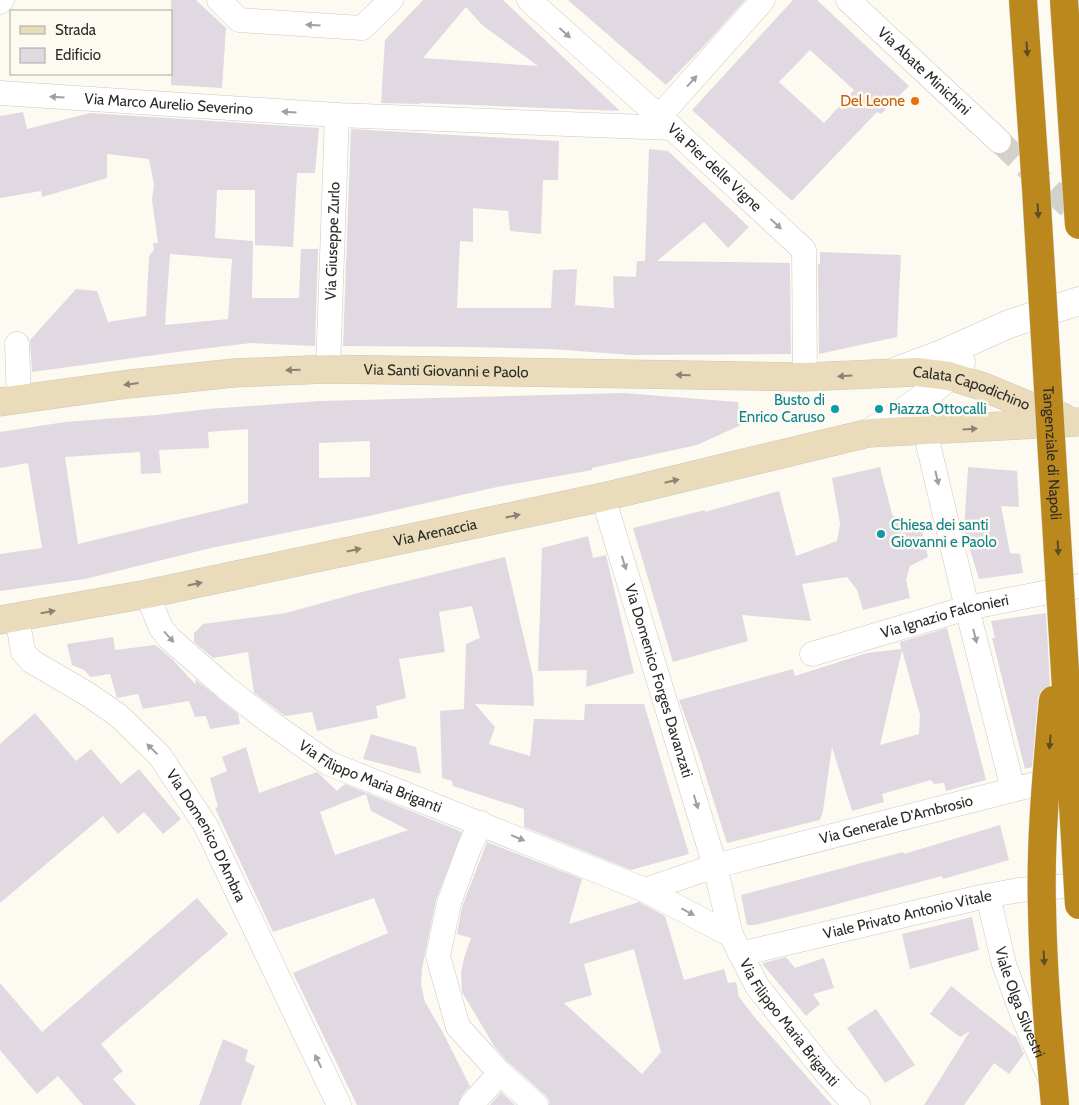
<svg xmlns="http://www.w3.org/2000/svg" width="1079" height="1105" font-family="Cabin,sans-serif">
<rect width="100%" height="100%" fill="#fdfbf1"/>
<g fill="#e0d9e2" fill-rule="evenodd">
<polygon points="171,0 196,0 226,28 222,88 171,85"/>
<path d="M423,0H503L620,111L420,103V104L381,103L385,40ZM466,7L482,25L538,66L423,58Z"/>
<polygon points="568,0 745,0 703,47 666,85"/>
<path d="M793,0H817L909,86L881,114L877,112L792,201L692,110ZM810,50L854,90L824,123L779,82Z"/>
<path d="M23,112L27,129L90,113L319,128L315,173H297L293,247L255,245V190H217L215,238L253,241L252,298H299L301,249H318L315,346L251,343L177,352L32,372L30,340L76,289L97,291L108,322L146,316L149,256L154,250L153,243H158L152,200L154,185L149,159L107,154V178L42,197L41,191L0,198V116ZM170,254L232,259L228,319L165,325Z"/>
<polygon points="351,129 559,141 558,180 543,180 541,234 510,231 508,211 473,208 473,242 460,241 457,308 551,308 553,270 577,269 575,305 614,308 613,276 636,277 637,261 645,261 649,149 668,151 749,227 728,248 704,222 657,261 790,263 791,354 632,355 550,349 470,347 343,346"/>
<polygon points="820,252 901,255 897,337 819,354 818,264 820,264"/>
<path d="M624,393L738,402L741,425L697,445L592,468V470L497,487L369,516L211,548L85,579L0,591V554L42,548L28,463L0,468V432L65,422L156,415L208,409L320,401ZM248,429V503L78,544L65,457L140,452L141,474L161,473L159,450L209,448L208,432ZM370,441V477L319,478V443Z"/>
<polygon points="880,467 892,514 901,527 921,525 928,557 910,566 906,580 910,598 863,610 857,590 847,577 802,584 811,621 742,615 748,641 673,662 633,528 705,510 705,512 779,491 796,556 837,541 840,524 832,478"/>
<polygon points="968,467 1017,471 1019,507 1001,506 1010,553 1020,554 1023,573 979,579 964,530"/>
<polygon points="588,536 593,558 606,555 634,673 586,687 587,670 538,671 542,548"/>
<polygon points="505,557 533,677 534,706 475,704 495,727 489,744 530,756 534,719 584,720 585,704 644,704 689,854 631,870 524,827 524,809 453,786 452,781 442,778 440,711 464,709 466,644 480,638 472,606 439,612 445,652 399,659 406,698 376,706 378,718 317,731 312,712 285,716 254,693 248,652 213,658 194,642 194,633 203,624 286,613 358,593"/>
<polygon points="1046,613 1050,685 1041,691 1038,698 1032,767 1025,769 992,638 995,638 991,621"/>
<path d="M947,628L986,780L946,791L944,783L934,784L931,780L882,794L884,802L852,811L832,747L823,811L820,820L727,843L699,755L679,700L793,669L795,676L867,653L901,649L900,642ZM902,650L920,715L919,734L880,745Z"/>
<polygon points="113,637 115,650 155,645 158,647 172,659 196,685 195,679 238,714 240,724 210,729 206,716 195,717 189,701 143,709 138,694 117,698 110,674 91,677 84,670 72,665 67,644"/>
<polygon points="35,713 76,761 91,749 121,784 139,769 181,819 163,834 144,812 118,834 103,816 0,903 0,744"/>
<polygon points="371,734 416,747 421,774 363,759"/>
<path d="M246,747L259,793L317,772L337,791L345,784L462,832L436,900L422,969L421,984L425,1002L442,1031L470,1086L461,1096L458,1105H357L293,973L388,933L374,898L273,932L215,808L218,807L210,778L227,771L222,757ZM366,794L371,811L408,830L335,855L320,812Z"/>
<polygon points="1000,825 1009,860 943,879 942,876 815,910 755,925 747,925 741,895 903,852 904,854"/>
<path d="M487,842L582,879L569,924L639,902L665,916L684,980L724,969L728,983L736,982L739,997L756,1019L832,1105H549V1100L545,1095L507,1061L494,1046L462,992L461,973L464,958L471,938L457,934L462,907ZM634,949L661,1052L642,1074L564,1003L592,995L584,964Z"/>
<polygon points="197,898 228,934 101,1044 123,1071 113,1079 136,1105 83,1105 58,1076 37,1094 0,1050 0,983 42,1032"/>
<polygon points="972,917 979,950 910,969 902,934"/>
<polygon points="786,957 795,968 824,958 834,988 813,994 820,1004 806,1016 763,965 763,963"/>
<polygon points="951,986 1014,1036 1016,1036 1024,1054 1009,1074 994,1063 964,1105 924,1105 970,1031 960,1037 930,1014"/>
<polygon points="876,1009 915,1065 885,1083 847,1028"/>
<polygon points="223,1039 248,1050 245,1061 255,1066 241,1105 199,1105"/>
<polygon points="501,1092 515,1105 490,1105"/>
</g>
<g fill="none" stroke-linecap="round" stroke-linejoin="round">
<polyline stroke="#d3d1c9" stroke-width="24" stroke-dasharray="24 12" stroke-linecap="butt" points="999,141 1079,216"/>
<g stroke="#cac8bf" stroke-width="25">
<g id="minor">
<polyline points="219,0 239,20 362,28 391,0"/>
<path id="s1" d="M529,0L672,128L804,250L805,377"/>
<path id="s2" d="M848,0L999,141"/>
<polyline points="0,2 2,0"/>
<path id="s3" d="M0,93L337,115L672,128"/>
<polyline points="659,117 763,0"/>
<polyline points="17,344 19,399"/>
<path id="s4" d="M328,369L337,115"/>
<polyline points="925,431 967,608 1013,789"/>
<path id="s5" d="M603,497L715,866L731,935L757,986L826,1073L848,1097L858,1105"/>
<path id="s6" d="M147,594L161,628L169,638L225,687L267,720L328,763L645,890L731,935"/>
<path id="s7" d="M17,617L23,652L31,661L89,695L119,716L160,756L206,826L339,1105"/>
<path id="s8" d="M812,654L967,608L1079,586"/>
<polyline points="481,823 469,848 449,903 438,956 458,1027 500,1073 536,1105"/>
<path id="s9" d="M645,890L715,866L1063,777"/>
<path id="s10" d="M988,896L1004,964L1024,1019L1049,1076"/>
<path id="s11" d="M740,954L981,897L1019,890L1079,885"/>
<polyline points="471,1105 500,1073"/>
</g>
</g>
<g stroke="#cac8bf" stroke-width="29">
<g id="tertiary">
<polyline points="894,372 944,353 1009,324 1079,301"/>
<path d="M869,433C902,414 936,392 961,362"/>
</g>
</g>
<g stroke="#cac8bf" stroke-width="29">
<g id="secondary">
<path id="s12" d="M0,402L129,384L234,373L328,369L805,377L917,372L949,376L981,386L1032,407L1063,417"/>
<path id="s13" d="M0,620L147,594L603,497L869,433L1077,422"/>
</g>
</g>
<use href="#minor" stroke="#fff" stroke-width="24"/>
<use href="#tertiary" stroke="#fff" stroke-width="28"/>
<use href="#secondary" stroke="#eadbbb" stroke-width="28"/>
<g stroke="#d9d9d8" stroke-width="29" stroke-linecap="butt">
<g id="motorway-bridge">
<path id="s14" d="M1023,0L1036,188L1079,905"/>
<polyline points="1064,0 1079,225"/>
<path d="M1053,700C1047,769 1040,838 1042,908C1043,974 1049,1040 1055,1105"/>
</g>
</g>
<use href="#motorway-bridge" stroke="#ba881d" stroke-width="28"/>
</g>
<defs><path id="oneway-solid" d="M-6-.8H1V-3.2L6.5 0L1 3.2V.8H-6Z" transform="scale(1.25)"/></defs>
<g fill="#a0a09e">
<use href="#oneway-solid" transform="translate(313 25) rotate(-176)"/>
<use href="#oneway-solid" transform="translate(565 33) rotate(42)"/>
<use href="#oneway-solid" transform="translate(692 81) rotate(-48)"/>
<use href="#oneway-solid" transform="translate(57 97) rotate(-176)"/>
<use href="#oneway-solid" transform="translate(289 112) rotate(-176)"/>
<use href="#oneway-solid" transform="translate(776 224) rotate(43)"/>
<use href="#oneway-solid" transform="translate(937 478) rotate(77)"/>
<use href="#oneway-solid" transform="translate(624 563) rotate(73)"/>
<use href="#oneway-solid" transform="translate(975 636) rotate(76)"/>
<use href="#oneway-solid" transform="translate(169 637) rotate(48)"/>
<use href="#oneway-solid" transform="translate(152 749) rotate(-136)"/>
<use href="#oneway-solid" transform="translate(696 802) rotate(73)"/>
<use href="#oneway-solid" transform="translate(518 838) rotate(22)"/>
<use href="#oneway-solid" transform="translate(688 912) rotate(28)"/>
<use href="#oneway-solid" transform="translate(318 1061) rotate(-116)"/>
</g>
<g fill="#5e4c24">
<use href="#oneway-solid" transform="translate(1027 49) rotate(86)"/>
<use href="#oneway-solid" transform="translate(1038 211) rotate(87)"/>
<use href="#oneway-solid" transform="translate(1058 548) rotate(87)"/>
<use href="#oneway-solid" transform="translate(1050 742) rotate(95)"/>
<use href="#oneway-solid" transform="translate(1044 958) rotate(87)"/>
</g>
<g fill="#8b8371">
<use href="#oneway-solid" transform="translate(293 370) rotate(178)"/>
<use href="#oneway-solid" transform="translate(683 375) rotate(-179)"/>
<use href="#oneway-solid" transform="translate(845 376) rotate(177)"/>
<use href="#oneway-solid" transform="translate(131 384) rotate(173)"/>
<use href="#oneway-solid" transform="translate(970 429) rotate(-3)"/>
<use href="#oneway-solid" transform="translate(672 481) rotate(-13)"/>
<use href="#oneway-solid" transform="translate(513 516) rotate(-12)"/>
<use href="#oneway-solid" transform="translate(354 550) rotate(-12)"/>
<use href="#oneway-solid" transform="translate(195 584) rotate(-12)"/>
<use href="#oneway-solid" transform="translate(48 612) rotate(-10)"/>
</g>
<circle fill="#e8710a" stroke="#fdfbf1" stroke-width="2" cx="915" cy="101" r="5"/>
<g fill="#0f9aa8" stroke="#fdfbf1" stroke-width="2">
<circle cx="835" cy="409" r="5"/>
<circle cx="879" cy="409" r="5"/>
<circle cx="881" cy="534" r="5"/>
</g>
<g text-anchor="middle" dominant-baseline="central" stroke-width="5" stroke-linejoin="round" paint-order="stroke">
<g font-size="15" fill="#2c2b27" stroke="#fdfbf1">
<text stroke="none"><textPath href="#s2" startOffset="104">Via Abate Minichini</textPath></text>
<text stroke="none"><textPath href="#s3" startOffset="169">Via Marco Aurelio Severino</textPath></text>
<text stroke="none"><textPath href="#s1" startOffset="250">Via Pier delle Vigne</textPath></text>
<text stroke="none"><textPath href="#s4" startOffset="128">Via Giuseppe Zurlo</textPath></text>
<text stroke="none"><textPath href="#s12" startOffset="448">Via Santi Giovanni e Paolo</textPath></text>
<text stroke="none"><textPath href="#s12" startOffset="976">Calata Capodichino</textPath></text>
<text stroke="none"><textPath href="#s14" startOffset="454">Tangenziale di Napoli</textPath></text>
<text stroke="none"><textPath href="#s13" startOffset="444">Via Arenaccia</textPath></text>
<text stroke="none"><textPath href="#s8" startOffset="138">Via Ignazio Falconieri</textPath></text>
<text stroke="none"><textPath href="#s5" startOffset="192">Via Domenico Forges Davanzati</textPath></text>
<text stroke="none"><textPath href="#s6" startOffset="296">Via Filippo Maria Briganti</textPath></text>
<text stroke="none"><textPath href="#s9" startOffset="261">Via Generale D'Ambrosio</textPath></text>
<text stroke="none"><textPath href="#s7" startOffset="301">Via Domenico D'Ambra</textPath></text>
<text stroke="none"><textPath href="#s11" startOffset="172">Viale Privato Antonio Vitale</textPath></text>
<text stroke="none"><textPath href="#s10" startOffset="111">Viale Olga Silvestri</textPath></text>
<text stroke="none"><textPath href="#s5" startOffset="562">Via Filippo Maria Briganti</textPath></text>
</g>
<g font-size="15" fill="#c56008" stroke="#fdfbf1" text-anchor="end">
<text x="905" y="101">Del Leone</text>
</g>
<g font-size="15" fill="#0d838f" stroke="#fdfbf1" text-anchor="start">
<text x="825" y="400" text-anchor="end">Busto di<tspan x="825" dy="17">Enrico Caruso</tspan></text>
<text x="889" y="409">Piazza Ottocalli</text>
<text x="891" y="525">Chiesa dei santi<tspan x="891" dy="17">Giovanni e Paolo</tspan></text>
</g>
</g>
<rect x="10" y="10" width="162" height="65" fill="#fdfbf1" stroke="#a9a8a0"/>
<rect x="20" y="26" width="25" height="8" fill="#eadbbb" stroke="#a9a8a0"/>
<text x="55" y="35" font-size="15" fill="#2c2b27">Strada</text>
<rect x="20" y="48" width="25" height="15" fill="#e0d9e2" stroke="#a9a8a0"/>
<text x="55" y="60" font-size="15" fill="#2c2b27">Edificio</text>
</svg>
